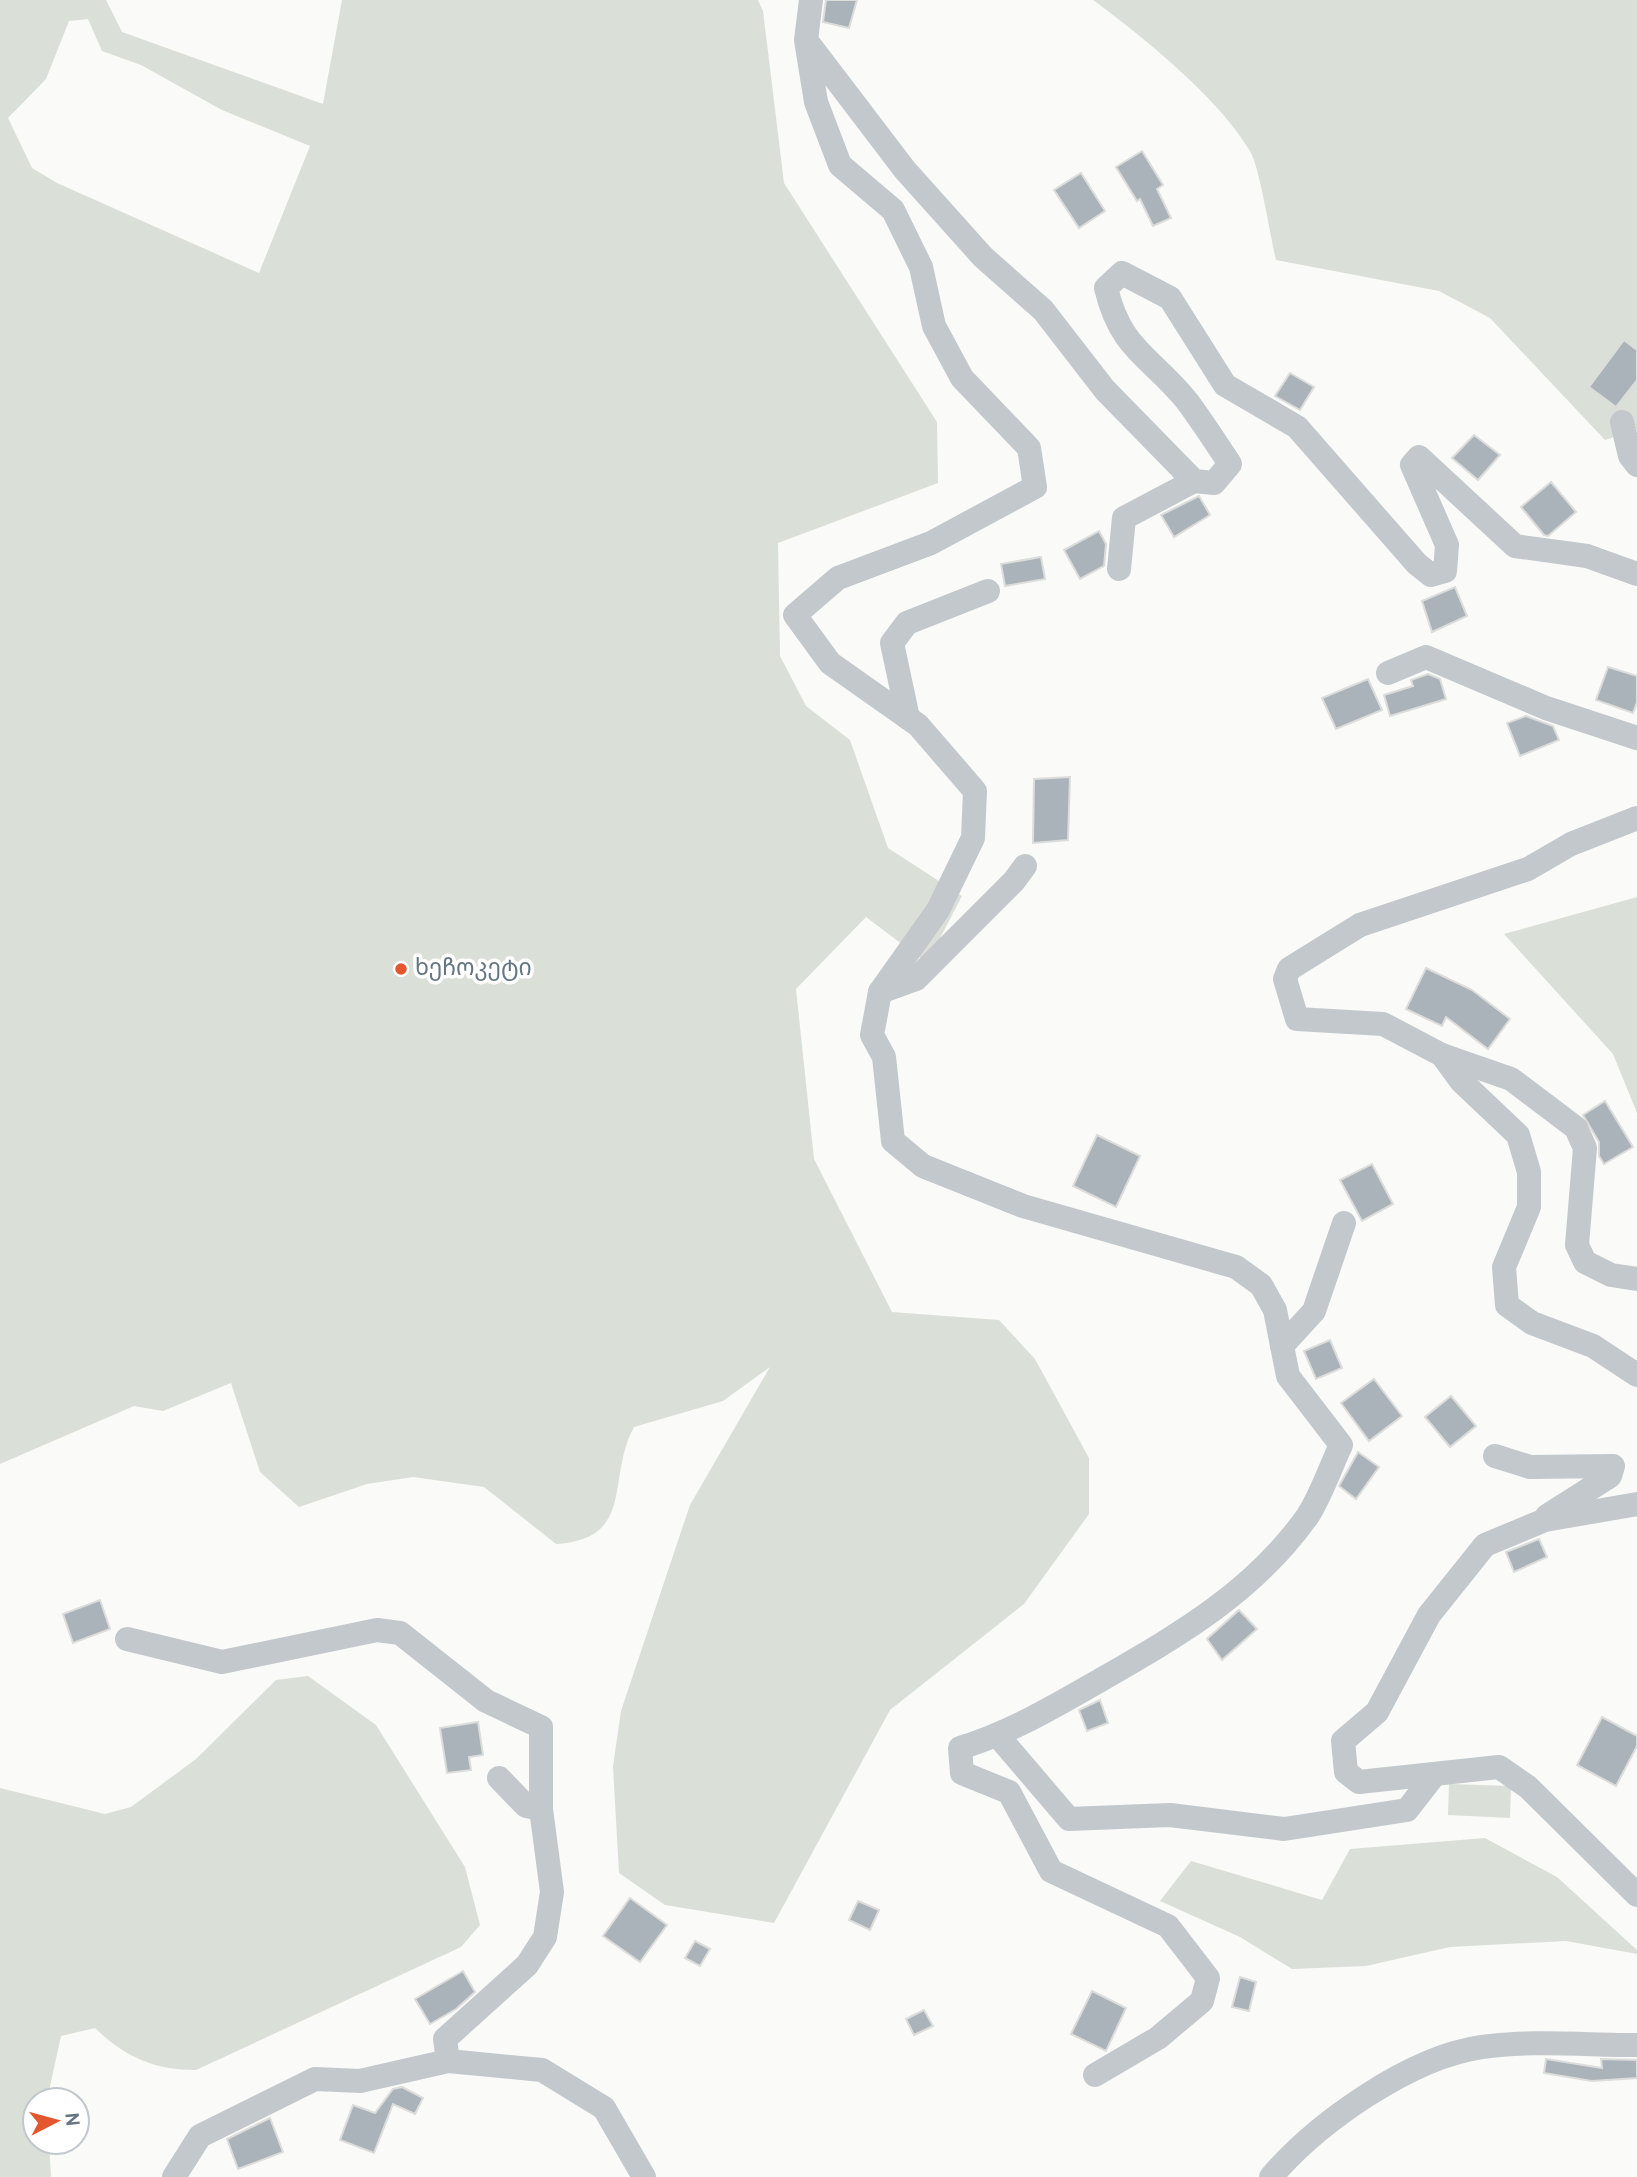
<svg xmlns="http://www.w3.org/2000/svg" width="1637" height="2177" font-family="Overpass,'Noto Sans Georgian',sans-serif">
<rect width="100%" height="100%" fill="#fafaf8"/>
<g fill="#dadfd7" fill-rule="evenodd">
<path d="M0,0H106L122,32L323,104L342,0H758L763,11L784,183L937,422L938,483L778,543L780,656L806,706L850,740L888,848L962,896L927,963L866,917L796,989L814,1159L892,1312L999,1320L1035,1359L1089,1458V1514L1024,1604L890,1710L774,1923L665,1905L619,1873L613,1766L621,1711L690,1505L770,1367L723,1401L634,1427C606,1478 636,1539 556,1544L484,1487L413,1477L367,1484L299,1507L260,1472L231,1383L163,1411L134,1406L0,1464ZM88,19L102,51L141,65L222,110L310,146L259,273L57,183L32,168L8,118L46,79L69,21Z"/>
<path d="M1093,0H1637V430L1605,440L1490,318L1439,291L1276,260C1270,236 1260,168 1250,151C1219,98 1142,36 1093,0Z"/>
<polygon points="1637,897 1637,1113 1613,1054 1504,934"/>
<path d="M308,1676L376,1725L465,1867L480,1925L461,1947L196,2070C154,2070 125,2057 95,2028L61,2036L47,2100H35V2142H49L51,2177H0V1788L105,1814L131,1807L196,1759L276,1680Z"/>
<polygon points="1449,1784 1511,1786 1510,1818 1448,1815"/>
<polygon points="1485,1838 1557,1877 1637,1950 1637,1954 1566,1941 1450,1947 1366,1966 1292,1969 1240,1937 1160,1901 1191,1861 1322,1900 1350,1849"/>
</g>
<g fill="#aab3b9" stroke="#dcdcda" stroke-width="2">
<polygon points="826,0 857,0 849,28 823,22"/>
<polygon points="1142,151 1163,185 1157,189 1171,218 1153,226 1140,199 1137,201 1116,167"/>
<polygon points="1081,173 1105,211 1079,228 1054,190"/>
<polygon points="1624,340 1637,350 1637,380 1616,407 1589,387"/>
<polygon points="1290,373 1314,387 1300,410 1275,396"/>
<polygon points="1474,435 1500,455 1478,480 1452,458"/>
<polygon points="1551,482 1576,512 1548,536 1544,535 1521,507"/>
<polygon points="1199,496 1210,515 1174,537 1161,515"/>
<polygon points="1099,531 1106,544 1104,566 1080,579 1064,550"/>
<polygon points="1041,557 1045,579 1005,586 1001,564"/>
<polygon points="1455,587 1467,616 1432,632 1422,601"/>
<polygon points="1608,667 1637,676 1637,702 1633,713 1596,700"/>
<polygon points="1428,674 1440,679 1446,699 1390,716 1384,695 1413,686 1411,680"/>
<polygon points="1368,679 1382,710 1336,729 1322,698"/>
<polygon points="1526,716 1553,726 1559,740 1520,756 1507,723"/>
<polygon points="1070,777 1068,840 1033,843 1034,779"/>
<polygon points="1426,968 1472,990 1510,1019 1488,1049 1446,1017 1442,1026 1406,1009"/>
<polygon points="1605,1101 1633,1147 1604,1164 1599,1156 1599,1142 1583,1115"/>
<polygon points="1097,1135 1140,1156 1116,1207 1073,1186"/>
<polygon points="1372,1164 1393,1204 1362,1221 1340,1180"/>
<polygon points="1330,1340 1342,1368 1316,1379 1304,1351"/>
<polygon points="1374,1379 1402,1416 1369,1441 1341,1403"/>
<polygon points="1451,1396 1476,1426 1450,1447 1425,1417"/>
<polygon points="1358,1452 1379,1467 1356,1499 1339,1486"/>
<polygon points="1539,1539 1547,1557 1514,1572 1506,1552"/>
<polygon points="100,1600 110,1629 73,1643 63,1614"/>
<polygon points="1239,1610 1257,1629 1222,1660 1207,1639"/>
<polygon points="1100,1700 1108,1723 1087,1731 1079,1710"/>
<polygon points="1602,1717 1637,1736 1637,1746 1616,1786 1577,1765"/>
<polygon points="478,1722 483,1755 469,1757 471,1770 447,1773 440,1728"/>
<polygon points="630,1898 667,1925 640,1962 603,1936"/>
<polygon points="858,1901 879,1910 870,1930 849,1920"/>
<polygon points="695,1941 710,1949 700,1966 685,1958"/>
<polygon points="463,1971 475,1992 456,2009 430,2024 415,1999"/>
<polygon points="1240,1977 1256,1982 1249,2011 1232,2007"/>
<polygon points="1092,1991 1126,2008 1106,2051 1071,2034"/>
<polygon points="924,2010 933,2026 914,2035 906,2019"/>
<polygon points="1546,2059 1602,2068 1601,2059 1637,2060 1637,2078 1592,2081 1544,2073"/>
<polygon points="402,2087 423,2098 415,2114 393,2104 374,2153 340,2140 353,2105 375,2113 393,2089"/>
<polygon points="270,2118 283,2152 238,2169 227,2139"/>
</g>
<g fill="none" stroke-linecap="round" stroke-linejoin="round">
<g stroke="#c3c8cc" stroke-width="24">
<path d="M811,0L806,40L816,102L840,165L893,210L921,267L934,326L962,378L1029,448L1035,487L931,543L838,578L795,615L830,663L918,725L975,791L973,838L938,910L880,992L872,1035L884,1057L893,1141L923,1166L1023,1206L1236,1267L1261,1285L1275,1310L1288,1376L1341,1445C1330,1468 1321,1496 1307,1517C1253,1592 1182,1633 1104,1678C1057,1705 1012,1732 960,1748L962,1773L1009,1792L1051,1871L1168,1926L1208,1978L1202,2001L1158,2038L1095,2075"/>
<path d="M809,44L905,170L983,257L1043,310L1105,390L1194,481L1214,483L1230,464C1216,443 1202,421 1187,401C1151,356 1121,351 1106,288L1122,273L1170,298L1225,385L1297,427L1417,564L1431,575L1445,571L1447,545L1412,465L1419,457L1515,546L1587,556L1637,574"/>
<polyline points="1622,422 1630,456 1637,465"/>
<polyline points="1119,569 1124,518 1194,481"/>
<polyline points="1388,673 1426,657 1546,708 1637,738"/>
<polyline points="908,718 892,643 907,623 988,591"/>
<polyline points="1637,818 1571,844 1528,869 1360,925 1289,969 1285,979 1297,1019 1383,1024 1442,1055 1511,1079 1576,1128 1585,1148 1577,1245 1585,1262 1611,1275 1637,1279"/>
<polyline points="880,992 916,979 1014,881 1025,866"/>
<polyline points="1442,1055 1461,1081 1518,1135 1529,1172 1529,1207 1504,1267 1507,1305 1532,1323 1593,1346 1637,1375"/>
<polyline points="1282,1346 1314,1311 1344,1223"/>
<polyline points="1495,1456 1530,1467 1613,1466 1610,1476 1547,1516"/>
<polyline points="1637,1504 1545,1520 1485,1545 1429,1615 1377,1712 1343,1741 1346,1772 1359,1782 1499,1767 1528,1787 1637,1895"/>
<polyline points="127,1639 222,1662 377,1630 400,1633 486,1701 541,1727 541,1809 552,1892 545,1937 527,1965 445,2039 448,2061"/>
<polyline points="998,1736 1069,1819 1170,1815 1284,1829 1407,1810 1435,1774"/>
<polyline points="499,1778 526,1806 541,1809"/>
<polyline points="174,2177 200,2136 315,2079 360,2081 448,2061 542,2070 604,2108 644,2177"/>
<path d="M1271,2177C1317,2123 1410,2057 1482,2047C1532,2040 1586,2045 1637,2045"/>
</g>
</g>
<circle fill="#e4572e" stroke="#fff" stroke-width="2.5" cx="401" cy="969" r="7"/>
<g text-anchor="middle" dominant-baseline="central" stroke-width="7" stroke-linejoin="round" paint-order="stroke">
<g font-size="23" fill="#657683" stroke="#fff" text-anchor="start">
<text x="415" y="969">ხეჩოკეტი</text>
</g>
</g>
<g transform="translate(56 2121) rotate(84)"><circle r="33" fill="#ffffff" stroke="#c1c8cd" stroke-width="2"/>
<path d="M0-5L12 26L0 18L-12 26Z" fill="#e4572e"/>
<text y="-10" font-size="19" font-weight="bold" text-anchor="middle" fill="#657683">N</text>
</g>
</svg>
